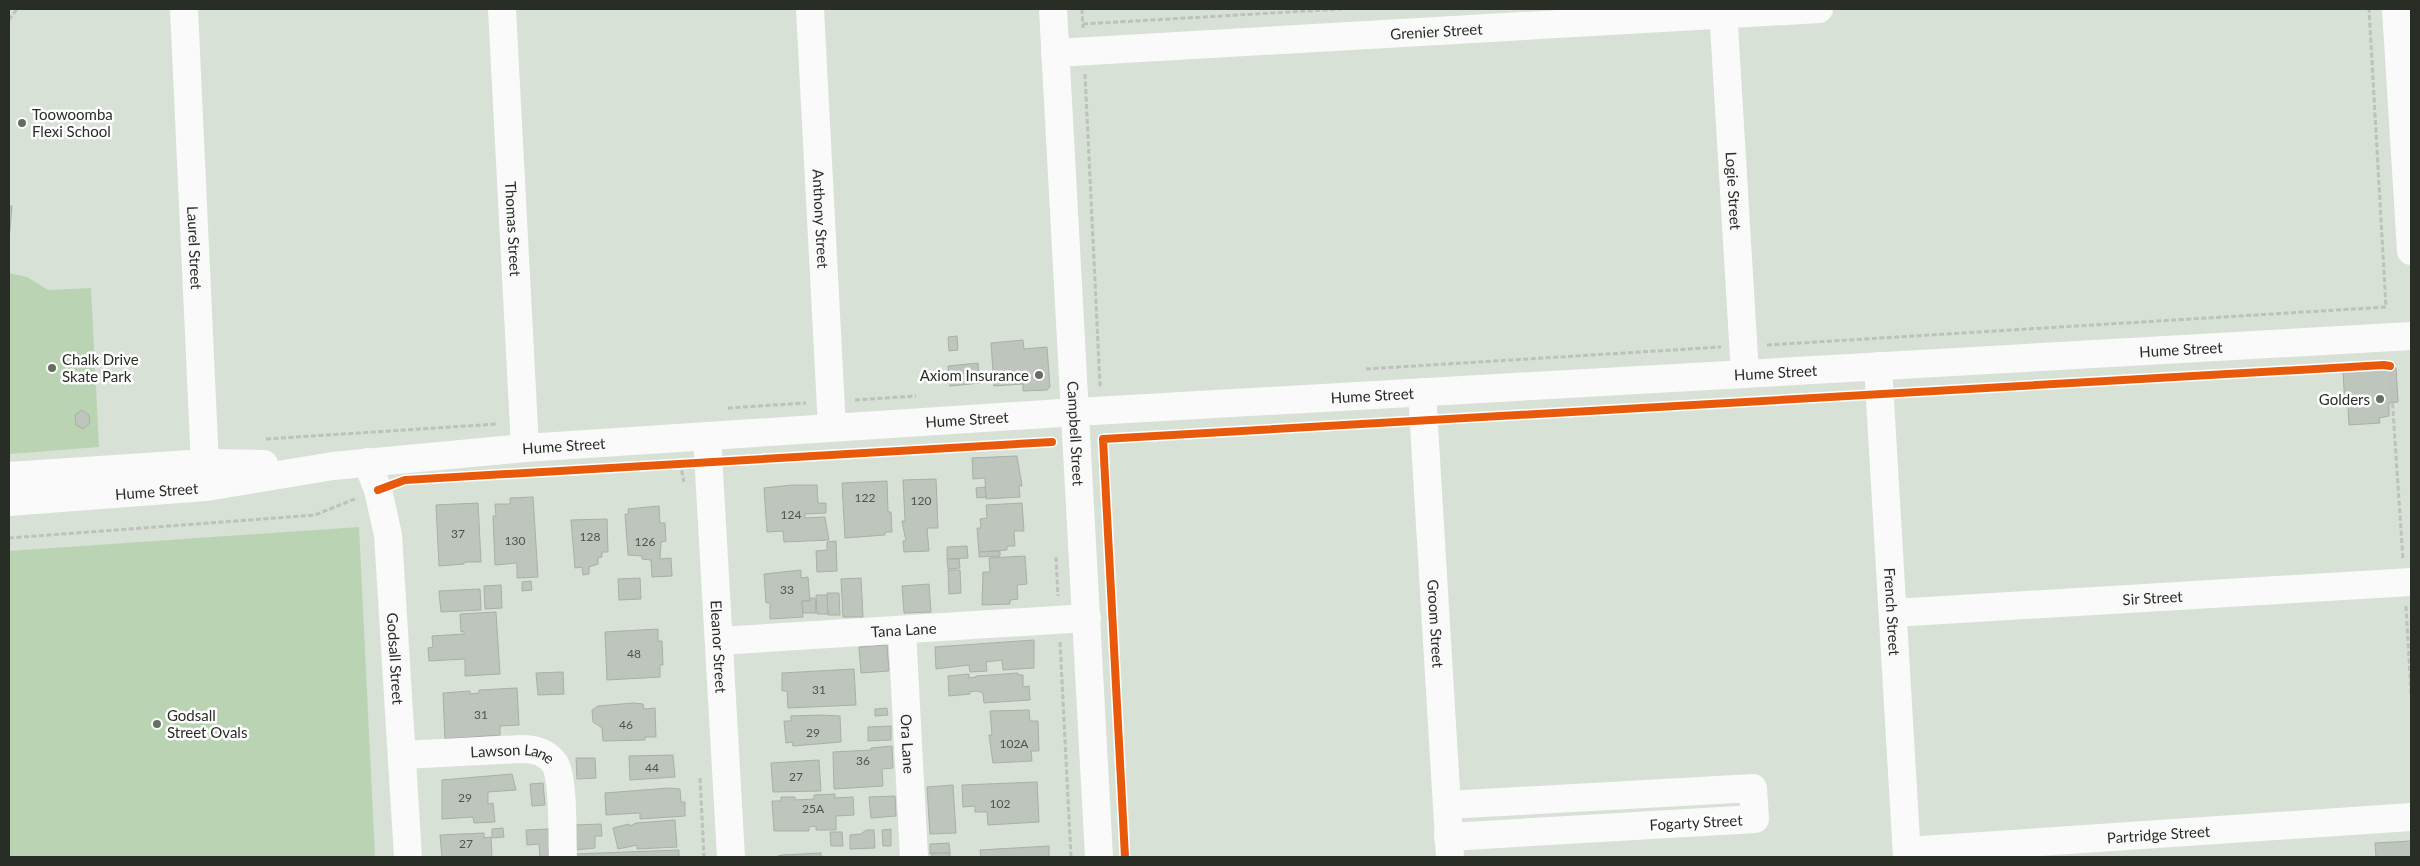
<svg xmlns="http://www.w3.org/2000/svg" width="2420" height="866" font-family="Lato,sans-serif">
<rect width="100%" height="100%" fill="#d8e1d5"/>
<g fill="#bad4b3">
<polygon points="9,273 27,277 48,290 91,288 99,447 9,454"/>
<polygon points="359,527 375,857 9,857 9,551"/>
</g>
<g fill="#bec5bc" stroke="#a9b0a7">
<polygon points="9,206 12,206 9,241"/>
<polygon points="957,336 958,350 949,351 948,337"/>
<polygon points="1023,340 1024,349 1047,347 1050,387 1047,390 1023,391 1023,384 994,386 991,343"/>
<polygon points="2386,360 2396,368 2398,402 2389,403 2389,416 2379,418 2380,423 2349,425 2348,407 2345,407 2343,371 2346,370 2345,363"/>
<polygon points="978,363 980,383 950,386 948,366"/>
<polygon points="82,410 89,415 90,423 83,429 76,425 75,415"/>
<polygon points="1017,456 1022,486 1019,486 1020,497 986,499 985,478 973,479 972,458"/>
<polygon points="936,479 938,528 927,528 929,551 904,552 903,541 906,541 902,521 905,521 903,480"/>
<polygon points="887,481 888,512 891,512 892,532 885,532 885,535 845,538 842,483"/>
<polygon points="792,485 817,485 818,503 826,503 826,513 805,514 805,518 825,517 829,540 784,542 783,531 767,532 764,488"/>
<polygon points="985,487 986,497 977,498 976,488"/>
<polygon points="533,497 538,577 517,578 517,563 495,565 493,516 496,516 495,504 510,504 510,498"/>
<polygon points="478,503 481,562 464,562 464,564 439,566 436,505"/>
<polygon points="1022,503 1024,531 1014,531 1015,546 1007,546 1007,550 979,552 977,528 981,528 980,519 987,518 986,505"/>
<polygon points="659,506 660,523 665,523 666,541 661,542 660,559 671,558 672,576 652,577 651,560 642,559 642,556 628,555 625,514 629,514 628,509"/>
<polygon points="607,519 608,552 602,552 602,557 598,558 598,564 589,567 589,574 583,575 582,567 575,568 571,520"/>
<polygon points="836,541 837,571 817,572 816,551 827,550 827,542"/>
<polygon points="967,546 968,558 947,559 947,547"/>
<polygon points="1000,551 1000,556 979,557 979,552"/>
<polygon points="1025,556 1027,584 1017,585 1018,599 1010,600 1010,604 982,605 983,572 990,572 989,558"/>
<polygon points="947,559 959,559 960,568 948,569"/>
<polygon points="801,570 801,578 808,577 810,601 802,601 803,617 770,619 770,603 766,603 764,574"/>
<polygon points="948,570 960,570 961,593 949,594"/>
<polygon points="640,578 641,599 619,600 618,579"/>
<polygon points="861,578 863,617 843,617 841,579"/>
<polygon points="531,581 532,590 522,591 522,582"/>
<polygon points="929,584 931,612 904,613 902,586"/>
<polygon points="501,585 502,608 485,609 484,586"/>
<polygon points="480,589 481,610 441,612 439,591"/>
<polygon points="827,593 839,593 840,615 828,615"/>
<polygon points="816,595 827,595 828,614 817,614"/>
<polygon points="810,598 815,598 816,613 803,613 802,601 810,601"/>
<polygon points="496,612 500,674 465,676 465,659 429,661 428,648 433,647 432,636 464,634 464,631 461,632 460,614"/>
<polygon points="658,629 658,641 662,641 663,665 660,665 660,677 607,680 605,632"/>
<polygon points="1034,640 1034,668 1003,670 1002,660 986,662 987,671 970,672 969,665 936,669 935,647"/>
<polygon points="887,645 889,671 861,673 859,647"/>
<polygon points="854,669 856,705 788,708 787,691 782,691 782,673"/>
<polygon points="563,672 564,694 538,695 536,673"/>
<polygon points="1018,673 1018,675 1023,675 1023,687 1029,686 1030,700 984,703 983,693 977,691 969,692 970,694 949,696 948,676 969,674 969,678 976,677 976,676"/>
<polygon points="517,688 519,725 500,726 500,735 445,739 443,693 470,691 470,694 479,693 479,690"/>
<polygon points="633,703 643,704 644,709 655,708 656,737 645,737 645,740 603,741 602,728 593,722 592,710 598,706"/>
<polygon points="887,708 888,715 875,716 875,709"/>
<polygon points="1029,710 1030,721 1038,721 1039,751 1031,751 1032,761 993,763 989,735 992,735 990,711"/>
<polygon points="820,715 840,716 841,742 793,746 792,742 786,743 784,721 791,721 791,716"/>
<polygon points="891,726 891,740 868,741 868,727"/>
<polygon points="892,746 893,768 882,769 883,786 834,789 833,752 871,750 871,748"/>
<polygon points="673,755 675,777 630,780 629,756"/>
<polygon points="576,758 595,758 596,778 577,779"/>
<polygon points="819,760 821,791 773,792 771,763"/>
<polygon points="512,774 516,790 488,792 488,804 493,803 495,822 474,823 473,817 442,819 442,780"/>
<polygon points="1037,782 1039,822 988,825 987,812 975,812 975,806 963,807 962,785"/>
<polygon points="543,783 545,805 532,806 530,784"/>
<polygon points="953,785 956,833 930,834 927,787"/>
<polygon points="669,788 680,789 681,802 685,802 685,816 640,819 640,813 606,815 605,793"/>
<polygon points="835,794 835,798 853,797 854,815 836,816 836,830 816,830 816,826 809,827 809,831 774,831 772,801 781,801 781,797 795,797 795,800 814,799 814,795"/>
<polygon points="895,796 896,816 871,818 869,797"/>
<polygon points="675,820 677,847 637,849 637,845 618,849 613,828 629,824 630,826 636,823"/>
<polygon points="601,824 602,836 595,836 595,848 574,850 573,825"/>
<polygon points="503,828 504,837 492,838 492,829"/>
<polygon points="549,829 551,857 540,857 539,844 527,845 526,830"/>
<polygon points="891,829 891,846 883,846 882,830"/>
<polygon points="866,830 874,830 875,848 850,849 850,835 861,834"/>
<polygon points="830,832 842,832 843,846 831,846"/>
<polygon points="484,833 484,838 491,837 492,857 442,857 440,835"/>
<polygon points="2411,841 2411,857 2376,857 2375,843"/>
<polygon points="949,843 950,853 930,854 930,844"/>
<polygon points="1049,846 1049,857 981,857 980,850"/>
<polygon points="679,850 679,857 575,857 574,854"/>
<polygon points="821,853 821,857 775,857 782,855"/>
<rect x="932" y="853" width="18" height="4"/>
</g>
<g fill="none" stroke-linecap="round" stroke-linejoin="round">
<g stroke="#bec1bd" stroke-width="3" stroke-dasharray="5 2.5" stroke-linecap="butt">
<polyline points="1082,9 1083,28"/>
<polyline points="9,20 17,9"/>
<polyline points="1083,24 1341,9"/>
<polyline points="1085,74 1100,385 1102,385"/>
<polyline points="1767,345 2386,307 2369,9"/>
<polyline points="2390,366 2403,560"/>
<polyline points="1366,369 1721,347"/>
<polyline points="855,400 916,396"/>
<polyline points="728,408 806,403"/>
<polyline points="266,439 497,424"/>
<polyline points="680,463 684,482"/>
<polyline points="9,538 315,515 357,498"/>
<polyline points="1056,557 1058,596"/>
<polyline points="2406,606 2411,694"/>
<polyline points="1060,642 1071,857"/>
<polyline points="700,778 704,857"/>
</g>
<g stroke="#f9faf9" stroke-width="28">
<path id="s1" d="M184,9L206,487"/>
<path id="s2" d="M502,9L525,448"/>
<path id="s3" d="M810,9L832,428"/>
<path id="s4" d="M1053,9L1099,857"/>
<path id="s5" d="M1723,9L1745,374"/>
<path id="s6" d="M1055,53L1819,9"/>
<path id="s7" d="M1878,366L1907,857"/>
<path id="s8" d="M1422,392L1450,857"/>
<path id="s9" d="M707,436L731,857"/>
<path id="s10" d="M367,462L378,490L388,535L408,857"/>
<polyline points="9,476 205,463 264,464"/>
<path id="s11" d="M9,502L206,487L333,466L525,448L1076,412L2411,336"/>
<path id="s12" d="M1893,613L2411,582"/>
<path id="s13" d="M902,630L914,857"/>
<path id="s14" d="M719,641L1087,618"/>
<path id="s15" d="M403,755L521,749C535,749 547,752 555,764C564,780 562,836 563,857"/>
<polyline points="1447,805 1753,788 1755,819 1448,837"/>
<path id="s16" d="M1907,851L2411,817"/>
</g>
<polyline stroke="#f9faf9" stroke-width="28" points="2396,9 2411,251"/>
<g stroke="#fff" stroke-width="11">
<g id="cycleway">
<polyline points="378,490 405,480 1052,442"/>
<polyline points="1125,857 1103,439 2384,365 2390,366"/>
</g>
</g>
<use href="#cycleway" stroke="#e8590c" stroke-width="8"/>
</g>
<g fill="#666d63" stroke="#fff" stroke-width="2">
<circle cx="22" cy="123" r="5"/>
<circle cx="52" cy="368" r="5"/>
<circle cx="1039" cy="375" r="5"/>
<circle cx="2380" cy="399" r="5"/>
<circle cx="157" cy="724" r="5"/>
</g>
<g text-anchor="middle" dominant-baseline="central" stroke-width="5" stroke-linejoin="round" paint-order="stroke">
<g font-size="12" fill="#4e544c">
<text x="865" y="497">122</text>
<text x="921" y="500">120</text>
<text x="791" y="514">124</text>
<text x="458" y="533">37</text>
<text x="590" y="536">128</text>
<text x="515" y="540">130</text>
<text x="645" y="541">126</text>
<text x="787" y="589">33</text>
<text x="634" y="653">48</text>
<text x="819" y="689">31</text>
<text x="481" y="714">31</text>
<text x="626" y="724">46</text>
<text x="813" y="732">29</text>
<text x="1014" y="743">102A</text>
<text x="863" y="760">36</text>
<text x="652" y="767">44</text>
<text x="796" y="776">27</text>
<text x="465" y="797">29</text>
<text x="1000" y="803">102</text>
<text x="813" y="808">25A</text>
<text x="466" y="843">27</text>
</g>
<g font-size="15" fill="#282e26" stroke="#fff">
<text stroke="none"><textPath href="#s6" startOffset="382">Grenier Street</textPath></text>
<text stroke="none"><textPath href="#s5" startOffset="182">Logie Street</textPath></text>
<text stroke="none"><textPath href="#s3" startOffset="210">Anthony Street</textPath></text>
<text stroke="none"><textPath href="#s2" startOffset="220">Thomas Street</textPath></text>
<text stroke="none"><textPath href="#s1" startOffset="239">Laurel Street</textPath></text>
<text stroke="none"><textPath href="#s11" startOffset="2178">Hume Street</textPath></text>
<text stroke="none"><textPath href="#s11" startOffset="1772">Hume Street</textPath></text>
<text stroke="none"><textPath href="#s11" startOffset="1368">Hume Street</textPath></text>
<text stroke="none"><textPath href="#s11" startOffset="962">Hume Street</textPath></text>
<text stroke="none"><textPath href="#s4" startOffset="425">Campbell Street</textPath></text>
<text stroke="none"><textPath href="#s11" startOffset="558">Hume Street</textPath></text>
<text stroke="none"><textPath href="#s11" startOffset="148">Hume Street</textPath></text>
<text stroke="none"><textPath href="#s12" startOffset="260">Sir Street</textPath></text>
<text stroke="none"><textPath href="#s7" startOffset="246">French Street</textPath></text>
<text stroke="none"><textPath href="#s8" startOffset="232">Groom Street</textPath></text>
<text stroke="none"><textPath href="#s14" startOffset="185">Tana Lane</textPath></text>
<text stroke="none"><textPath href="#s9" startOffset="211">Eleanor Street</textPath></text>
<text stroke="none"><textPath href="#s10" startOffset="200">Godsall Street</textPath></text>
<text stroke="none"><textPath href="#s13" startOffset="114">Ora Lane</textPath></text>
<text stroke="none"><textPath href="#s15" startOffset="110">Lawson Lane</textPath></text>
<text transform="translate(1696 822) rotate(-3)">Fogarty Street</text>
<text stroke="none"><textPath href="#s16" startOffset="252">Partridge Street</textPath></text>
</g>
<g font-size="15" fill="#282e26" stroke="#fff" text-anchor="start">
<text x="32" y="114">Toowoomba<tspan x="32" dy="17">Flexi School</tspan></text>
<text x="62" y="359">Chalk Drive<tspan x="62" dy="17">Skate Park</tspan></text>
<text x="1029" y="375" text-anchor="end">Axiom Insurance</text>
<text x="2370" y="399" text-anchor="end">Golders</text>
<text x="167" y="715">Godsall<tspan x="167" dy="17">Street Ovals</tspan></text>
</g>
</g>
<rect width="2420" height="866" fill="none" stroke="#282e26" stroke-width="20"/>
</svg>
